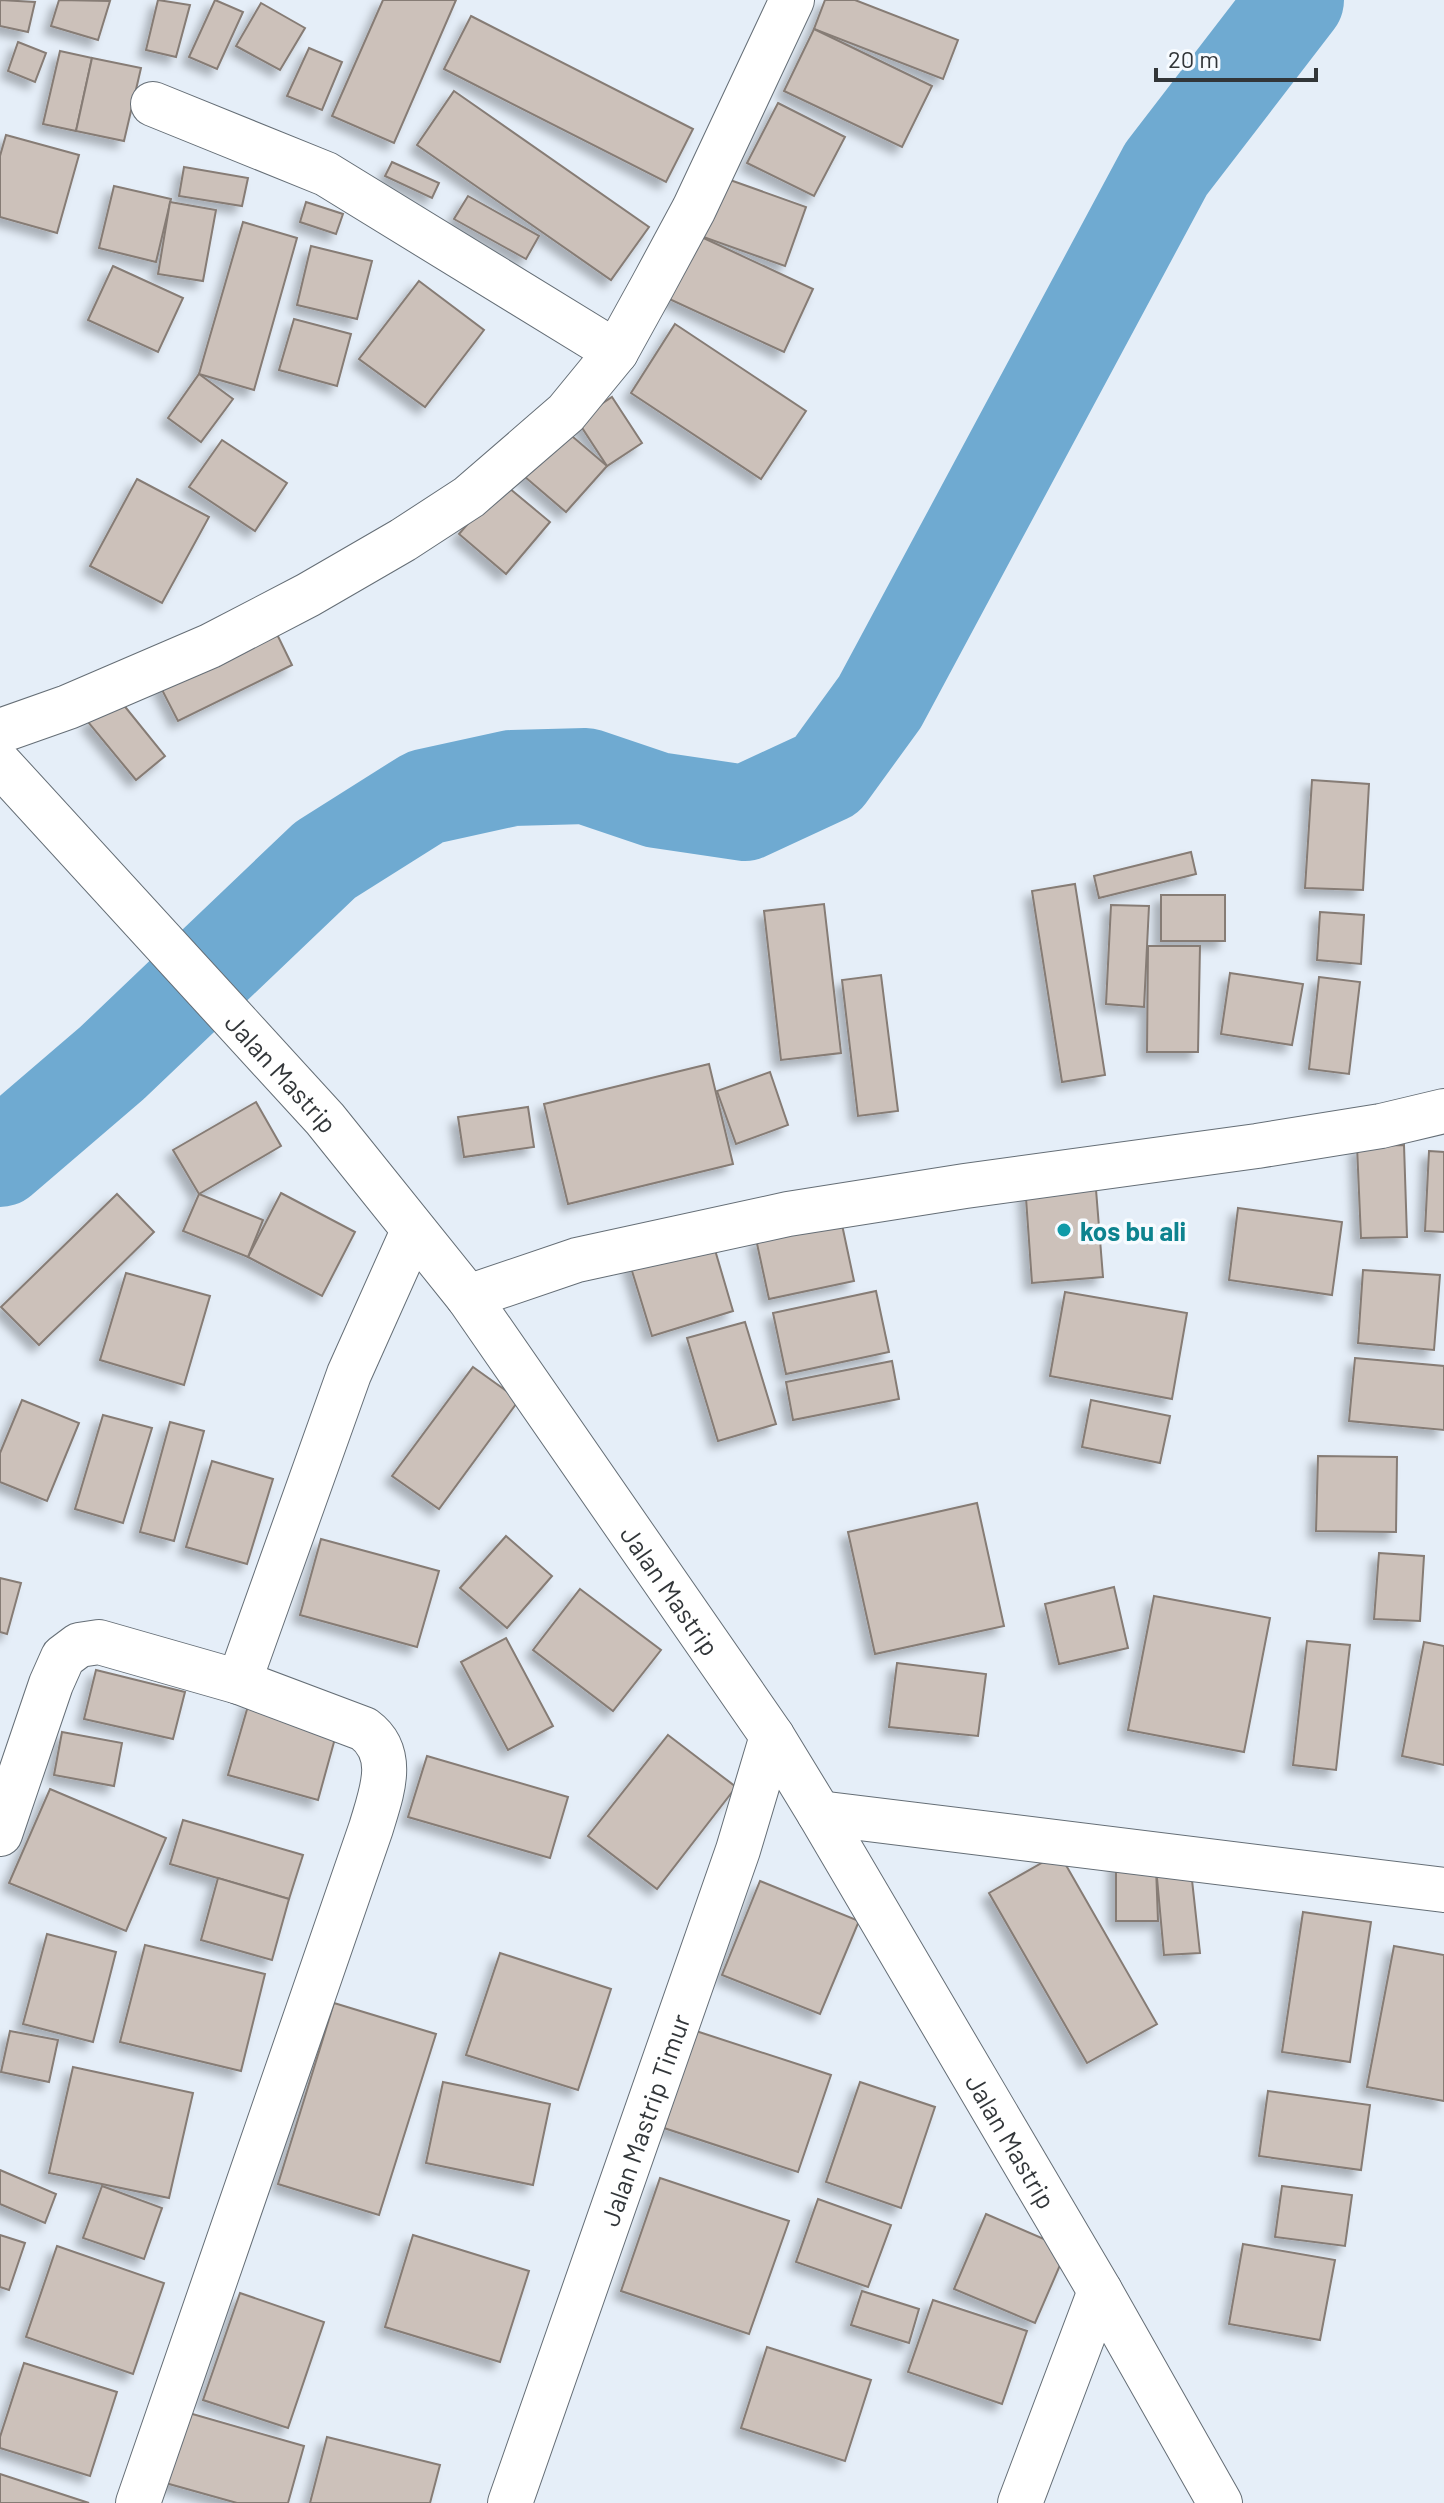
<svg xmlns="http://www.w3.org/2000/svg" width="1444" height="2503" font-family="Barlow,sans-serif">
<defs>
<filter id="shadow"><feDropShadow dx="-7" dy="7" stdDeviation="4" flood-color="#0004"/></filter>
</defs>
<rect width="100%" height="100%" fill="#e5eef8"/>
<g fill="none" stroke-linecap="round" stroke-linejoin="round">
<polyline stroke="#6faad1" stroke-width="96" points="0,1159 112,1063 325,860 425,797 512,778 586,776 657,800 745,813 827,775 880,702 1166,169 1296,0"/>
</g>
<g fill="#ccc1ba" stroke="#867c75" stroke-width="2" filter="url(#shadow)">
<polygon points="0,0 35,2 28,32 0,26"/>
<polygon points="59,0 110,1 98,40 51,26"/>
<polygon points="158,0 190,5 176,57 146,50"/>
<polygon points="215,0 243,12 217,69 189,57"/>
<polygon points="383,0 456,0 394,143 332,116"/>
<polygon points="825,0 855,0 958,40 943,79 814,29"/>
<polygon points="261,3 305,28 280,70 236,46"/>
<polygon points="471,16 693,129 666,182 444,69"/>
<polygon points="814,29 932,86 902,147 784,91"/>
<polygon points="18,42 46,53 35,82 8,71"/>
<polygon points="309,48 342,62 322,110 287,96"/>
<polygon points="60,51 92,58 76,131 43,124"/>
<polygon points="92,58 141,68 124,141 76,131"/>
<polygon points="454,91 649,227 611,280 417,145"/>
<polygon points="778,103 845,137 814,196 747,163"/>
<polygon points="6,135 79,155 57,233 0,217 0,156"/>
<polygon points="392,162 439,183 432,198 385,176"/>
<polygon points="184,167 248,178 242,206 179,196"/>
<polygon points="716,175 806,207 785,266 695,234"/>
<polygon points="114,186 171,199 156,262 99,248"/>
<polygon points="468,196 539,236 526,259 454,219"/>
<polygon points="170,202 216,210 203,281 158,274"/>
<polygon points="306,202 343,214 336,234 300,222"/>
<polygon points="243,222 297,238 254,390 199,374"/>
<polygon points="695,234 813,289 784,352 665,297"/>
<polygon points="311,246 372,261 357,319 297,305"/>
<polygon points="113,266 183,298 158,352 88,320"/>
<polygon points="419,281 484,330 425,407 359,359"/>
<polygon points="294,319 351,334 337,386 279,370"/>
<polygon points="675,324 806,411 761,479 631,393"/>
<polygon points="199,374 233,399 201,442 168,418"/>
<polygon points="612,397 642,443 607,466 577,420"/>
<polygon points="559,425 607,466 566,512 518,471"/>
<polygon points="222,440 287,483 255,531 189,487"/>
<polygon points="137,479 209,517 162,603 90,566"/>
<polygon points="503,483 550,522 506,574 459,534"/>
<polygon points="272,624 292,665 178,721 158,682"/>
<polygon points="118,698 165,756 136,780 88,722"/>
<polygon points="1312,780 1369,784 1363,890 1305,888"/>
<polygon points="1191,852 1196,874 1099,898 1094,876"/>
<polygon points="1075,884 1105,1075 1062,1082 1032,891"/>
<rect x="1161" y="895" width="64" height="46"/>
<polygon points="824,904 841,1053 781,1060 764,911"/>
<polygon points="1111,905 1149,906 1144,1007 1106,1004"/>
<polygon points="1320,912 1364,915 1361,964 1317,960"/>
<polygon points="1148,946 1200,946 1198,1052 1147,1052"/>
<polygon points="1230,973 1303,984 1292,1045 1221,1034"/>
<polygon points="881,975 898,1111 858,1116 842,980"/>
<polygon points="1319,977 1360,982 1349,1074 1309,1069"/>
<polygon points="709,1064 733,1164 568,1204 544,1104"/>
<polygon points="770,1072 788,1125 736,1144 717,1091"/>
<polygon points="256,1102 281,1146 199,1194 173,1150"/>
<polygon points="528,1107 534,1147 464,1157 458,1117"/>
<polygon points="1404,1145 1407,1237 1361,1238 1357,1146"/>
<polygon points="1429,1151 1444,1152 1444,1232 1425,1231"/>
<polygon points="1095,1177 1103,1277 1032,1283 1025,1184"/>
<polygon points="281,1193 355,1232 322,1296 248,1257"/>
<polygon points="117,1194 154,1232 39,1345 1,1307"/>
<polygon points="199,1194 263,1220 248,1257 183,1231"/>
<polygon points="1238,1208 1342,1222 1332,1295 1229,1280"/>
<polygon points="841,1220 854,1281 769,1299 756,1239"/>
<polygon points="710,1233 733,1311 652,1336 628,1258"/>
<polygon points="1363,1270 1440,1275 1434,1350 1358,1343"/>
<polygon points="126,1273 210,1296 184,1385 100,1360"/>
<polygon points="876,1291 889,1352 786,1374 773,1313"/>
<polygon points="1065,1292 1187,1313 1172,1399 1050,1376"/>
<polygon points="745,1322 776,1424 718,1441 687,1338"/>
<polygon points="1355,1358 1444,1366 1444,1430 1349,1421"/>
<polygon points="892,1361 899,1399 793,1420 786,1382"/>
<polygon points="473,1367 519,1400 439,1509 392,1476"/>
<polygon points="22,1400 79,1423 47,1501 0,1482 0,1453"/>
<polygon points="1091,1400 1170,1416 1160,1463 1082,1447"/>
<polygon points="103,1415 152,1428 123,1523 75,1509"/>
<polygon points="170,1422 204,1431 174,1541 140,1532"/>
<polygon points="1318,1456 1397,1457 1396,1532 1316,1531"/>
<polygon points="212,1461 273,1479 247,1564 186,1547"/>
<polygon points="977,1503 1004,1626 875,1654 848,1532"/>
<polygon points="506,1536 552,1576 507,1628 460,1588"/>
<polygon points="321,1539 439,1571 417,1647 300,1615"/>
<polygon points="1379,1553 1424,1556 1420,1621 1374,1619"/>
<polygon points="0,1578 21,1583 7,1634 0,1632"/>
<polygon points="1114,1587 1128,1648 1059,1664 1045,1604"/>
<polygon points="580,1589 661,1650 613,1711 533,1650"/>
<polygon points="1154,1596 1270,1618 1244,1752 1128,1730"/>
<polygon points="506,1638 553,1726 508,1750 461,1662"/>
<polygon points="1307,1641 1350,1645 1336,1770 1293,1765"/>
<polygon points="1424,1642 1444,1646 1444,1765 1402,1756"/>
<polygon points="897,1663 986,1674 978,1736 889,1727"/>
<polygon points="96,1670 185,1692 173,1739 84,1719"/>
<polygon points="250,1699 339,1724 318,1800 228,1775"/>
<polygon points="62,1732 122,1743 114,1786 54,1775"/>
<polygon points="668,1735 736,1787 657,1889 588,1836"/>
<polygon points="427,1756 568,1797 550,1858 408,1817"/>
<polygon points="50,1789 166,1838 126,1931 9,1883"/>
<polygon points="183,1820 303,1855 289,1899 170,1864"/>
<polygon points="1059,1853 1157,2024 1087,2063 989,1893"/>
<polygon points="1116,1858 1156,1867 1158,1921 1116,1921"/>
<polygon points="1156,1867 1191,1871 1200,1953 1164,1955"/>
<polygon points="218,1878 289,1899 272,1960 201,1940"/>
<polygon points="760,1881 859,1921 820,2014 722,1975"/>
<polygon points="1303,1912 1371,1922 1350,2062 1282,2052"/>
<polygon points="47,1934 116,1952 93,2042 23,2024"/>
<polygon points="145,1945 265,1974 241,2071 120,2042"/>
<polygon points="1394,1946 1444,1955 1444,2101 1367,2087"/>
<polygon points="500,1953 611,1989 578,2090 466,2055"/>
<polygon points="334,2003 436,2034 379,2215 278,2184"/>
<polygon points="10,2031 58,2040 49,2082 1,2072"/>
<polygon points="696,2031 831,2075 798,2172 664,2128"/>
<polygon points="73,2067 193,2093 169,2198 49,2173"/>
<polygon points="443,2082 550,2104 533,2185 426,2163"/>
<polygon points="860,2082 935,2107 901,2208 826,2182"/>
<polygon points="1268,2091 1370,2105 1361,2170 1259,2156"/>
<polygon points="0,2170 56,2194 45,2223 0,2204"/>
<polygon points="660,2178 789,2221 749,2334 621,2291"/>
<polygon points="102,2186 162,2208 144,2259 83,2238"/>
<polygon points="1282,2186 1352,2195 1345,2246 1275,2237"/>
<polygon points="818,2199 891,2225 868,2287 796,2262"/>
<polygon points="986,2214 1067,2249 1035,2323 954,2289"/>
<polygon points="0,2235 25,2243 9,2290 0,2287"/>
<polygon points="413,2235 529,2271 500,2362 385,2327"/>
<polygon points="1243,2244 1335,2260 1320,2340 1229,2324"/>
<polygon points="57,2246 164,2283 133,2374 26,2337"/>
<polygon points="862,2291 919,2309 909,2343 851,2325"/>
<polygon points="240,2293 324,2322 288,2428 203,2400"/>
<polygon points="933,2300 1027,2331 1002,2404 908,2372"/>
<polygon points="767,2347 871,2380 845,2461 741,2428"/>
<polygon points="24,2363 117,2392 90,2476 0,2448 0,2437"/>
<polygon points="182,2411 304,2446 288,2503 237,2503 162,2482"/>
<polygon points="327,2437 440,2465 430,2503 310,2503"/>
<polygon points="0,2474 89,2503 0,2503"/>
</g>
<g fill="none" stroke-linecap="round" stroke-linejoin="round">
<g stroke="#656e76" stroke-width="46">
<g id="minor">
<polyline points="153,104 326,174 616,352"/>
<polyline points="0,731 68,707 210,646 308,595 403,540 469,497 566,413 616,352 653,285 694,209 792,0"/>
<polyline points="468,1297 577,1260 788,1214 965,1186 1257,1146 1381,1126 1444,1111"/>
<polyline points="239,1682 349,1374 413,1231"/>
<polyline points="819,1813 1444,1890"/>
<path d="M0,1834L51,1684L63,1657L79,1645L99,1642L239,1682L364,1729C398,1754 381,1794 371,1828L138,2503"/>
<path id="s1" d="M510,2503L738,1850L772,1736"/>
<polyline points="1020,2503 1100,2291"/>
</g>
</g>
<g stroke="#656e76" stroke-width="46">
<g id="secondary">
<path id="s2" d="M0,764L325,1119L468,1297L772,1736L819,1813L1100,2291L1220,2503"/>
</g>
</g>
<use href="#minor" stroke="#fff" stroke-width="44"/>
<use href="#secondary" stroke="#fff" stroke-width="44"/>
</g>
<circle fill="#0f9aa8" stroke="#f7fbff" stroke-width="3" cx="1064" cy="1230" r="8"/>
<g text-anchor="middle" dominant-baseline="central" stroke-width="7" stroke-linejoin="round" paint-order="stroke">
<g font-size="26" fill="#323639" stroke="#f7fbff">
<text stroke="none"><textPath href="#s2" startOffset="418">Jalan Mastrip</textPath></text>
<text stroke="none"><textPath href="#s2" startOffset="1066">Jalan Mastrip</textPath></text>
<text stroke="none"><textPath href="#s1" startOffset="406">Jalan Mastrip Timur</textPath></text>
<text stroke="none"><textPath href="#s2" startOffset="1714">Jalan Mastrip</textPath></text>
</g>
<g font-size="26" font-weight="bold" fill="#0d838f" stroke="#f7fbff" text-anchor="start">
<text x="1080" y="1230">kos bu ali</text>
</g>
</g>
<path d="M1156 68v12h160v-12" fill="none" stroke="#323639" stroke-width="4"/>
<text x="1168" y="68" font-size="24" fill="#323639" stroke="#f7fbff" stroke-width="6" paint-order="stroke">20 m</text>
</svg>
